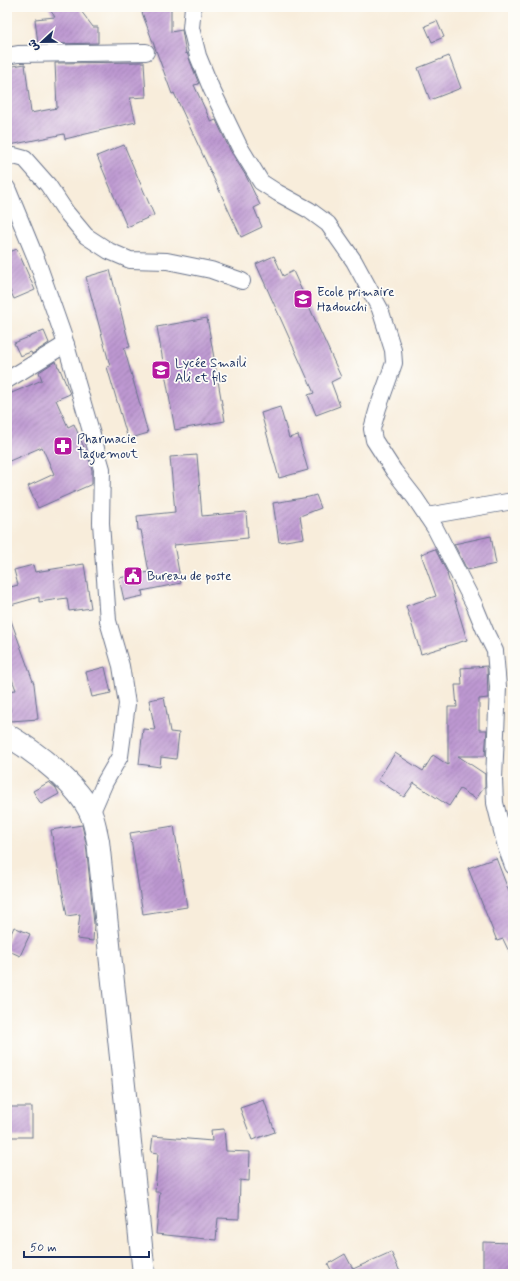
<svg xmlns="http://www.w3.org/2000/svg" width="520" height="1281" font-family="Mynerve,'Playpen Sans Arabic',sans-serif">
<defs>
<pattern id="building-hatch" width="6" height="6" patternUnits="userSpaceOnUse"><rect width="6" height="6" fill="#bd98d1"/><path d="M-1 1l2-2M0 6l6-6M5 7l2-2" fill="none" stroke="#997cad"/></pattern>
</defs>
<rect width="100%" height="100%" fill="#fdfcf7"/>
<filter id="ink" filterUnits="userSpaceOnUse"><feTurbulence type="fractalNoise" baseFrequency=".025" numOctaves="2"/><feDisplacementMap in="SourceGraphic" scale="8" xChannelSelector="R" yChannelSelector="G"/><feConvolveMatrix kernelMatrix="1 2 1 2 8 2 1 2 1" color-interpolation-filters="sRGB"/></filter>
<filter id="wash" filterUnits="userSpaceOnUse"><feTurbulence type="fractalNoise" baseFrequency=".012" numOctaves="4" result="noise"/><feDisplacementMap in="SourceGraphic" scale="16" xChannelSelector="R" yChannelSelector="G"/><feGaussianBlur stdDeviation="0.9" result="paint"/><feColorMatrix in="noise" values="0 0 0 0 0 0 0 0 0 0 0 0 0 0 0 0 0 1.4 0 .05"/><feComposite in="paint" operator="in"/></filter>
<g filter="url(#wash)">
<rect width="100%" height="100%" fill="#f8eddb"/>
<g id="blocks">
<g fill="url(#building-hatch)">
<polygon points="48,7 78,7 93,27 98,27 98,43 54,44 53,42 38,44 35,19 55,17"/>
<polygon points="140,7 171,7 171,32 182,30 186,54 187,53 199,84 194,85 211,122 216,120 230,150 246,176 260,205 254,208 262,227 241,237 174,93 172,94"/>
<polygon points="437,21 444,37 432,42 425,26"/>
<polygon points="449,56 461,88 430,100 418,68"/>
<polygon points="144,62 146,97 130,98 136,122 65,139 64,134 10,145 7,131 7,67 25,64 31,113 57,108 55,63"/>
<polygon points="124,145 154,215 127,227 97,156"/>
<polygon points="17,249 35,290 14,299 7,284 7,253"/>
<polygon points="274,256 283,276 293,271 341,377 331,382 340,406 316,415 308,395 314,393 256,264"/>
<polygon points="110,270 130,347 124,348 148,433 128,439 107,367 110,366 86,277"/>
<polygon points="207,318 225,421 175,430 157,327"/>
<polygon points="44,331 49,343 32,354 31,352 20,356 14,343"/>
<polygon points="56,361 58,367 59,367 70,394 56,400 68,427 74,424 89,459 92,470 92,484 38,508 28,486 54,474 42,447 7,462 7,395 42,380 39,372"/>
<polygon points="280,407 289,438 298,435 308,470 279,478 261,413"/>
<polygon points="197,455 202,516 246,512 248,538 174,545 181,583 142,591 143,596 124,600 119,578 149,572 141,530 138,530 137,516 175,512 170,457"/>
<polygon points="316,495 321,508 300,516 304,538 279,542 273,503 309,497"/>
<polygon points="491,536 496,564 467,570 454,544"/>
<polygon points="435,549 448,574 447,574 467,640 421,654 406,606 436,596 421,554"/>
<polygon points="84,564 91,608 69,611 67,598 39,602 39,597 7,606 7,588 18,585 14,570 33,565 35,572"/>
<polygon points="7,615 9,615 34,684 38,719 11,721 8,691 16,690 7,666"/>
<polygon points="487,666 488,698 479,699 479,730 487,730 485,756 458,756 485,774 485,786 476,799 460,789 449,806 414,783 404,797 378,780 395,753 423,771 433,755 448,765 448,707 457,707 455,685 462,685 461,668"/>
<polygon points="105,667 111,693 92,697 86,672"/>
<polygon points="164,697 170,732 179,733 176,759 161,757 160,767 139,764 143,729 155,730 149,700"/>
<polygon points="49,782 56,788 59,794 41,804 33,791"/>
<polygon points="82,825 86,843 94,924 93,941 77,939 80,914 67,916 51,830"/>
<polygon points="174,826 187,907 143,914 130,833"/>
<polygon points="496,858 513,902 513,960 503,939 497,941 468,868"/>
<polygon points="14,927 30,934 20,956 7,950 7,943"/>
<polygon points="264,1100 275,1132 252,1140 240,1108"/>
<rect x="7" y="1107" width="25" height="30"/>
<polygon points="224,1129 226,1151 250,1152 249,1181 240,1180 239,1219 218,1218 216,1240 156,1234 160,1192 155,1192 158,1153 151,1152 153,1136 212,1141 211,1130"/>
<polygon points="483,1242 511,1243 511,1274 483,1274"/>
<polygon points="391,1252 401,1274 333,1274 328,1264 345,1254 353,1269"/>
</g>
</g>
</g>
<g filter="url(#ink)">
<use href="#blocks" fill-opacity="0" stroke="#68728a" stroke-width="1"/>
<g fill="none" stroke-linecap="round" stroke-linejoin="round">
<g stroke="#68728a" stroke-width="18">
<g id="street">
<polyline points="193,7 191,28 198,56 211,88 239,146 261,182 278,193 309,210 328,224 354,261 380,309 393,350 394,363 378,408 372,429 374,440 394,471 415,498 435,528 474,604 486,633 495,651 498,687 494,779 495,803 506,847 513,866"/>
<polyline points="7,56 18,54 146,52"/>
<polyline points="7,157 14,156 25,159 48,185 66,212 86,236 109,251 130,260 167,261 211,270 242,281"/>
<polyline points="7,188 37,261 63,335 102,469 101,523 108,621 121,666 127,704 120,756 105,782 91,814"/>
<polyline points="7,380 66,344"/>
<polyline points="427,516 513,501"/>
</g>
</g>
<g stroke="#68728a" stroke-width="24">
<path id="secondary" d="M7,735C34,751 79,785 91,814C95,823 96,833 98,841L144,1274"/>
</g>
<use href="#street" stroke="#fff" stroke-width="16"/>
<use href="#secondary" stroke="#fff" stroke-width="22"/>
</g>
</g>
<defs>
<g id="school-square" transform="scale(1)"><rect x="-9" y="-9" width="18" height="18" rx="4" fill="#b5179e" stroke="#fdfcf7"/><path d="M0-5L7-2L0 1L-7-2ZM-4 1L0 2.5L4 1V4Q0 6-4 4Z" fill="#fff"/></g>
<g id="pharmacy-square" transform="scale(1)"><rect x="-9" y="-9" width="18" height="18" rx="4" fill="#b5179e" stroke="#fdfcf7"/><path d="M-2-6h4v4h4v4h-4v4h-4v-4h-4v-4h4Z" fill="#fff"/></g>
<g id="civic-square" transform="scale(1)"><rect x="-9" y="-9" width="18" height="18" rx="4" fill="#b5179e" stroke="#fdfcf7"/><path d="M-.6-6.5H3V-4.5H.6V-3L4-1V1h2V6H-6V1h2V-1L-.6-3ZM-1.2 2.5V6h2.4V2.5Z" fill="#fff"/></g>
</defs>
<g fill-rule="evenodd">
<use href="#school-square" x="303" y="299"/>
<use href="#school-square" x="161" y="370"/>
<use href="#pharmacy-square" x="63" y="446"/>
<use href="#civic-square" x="133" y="576"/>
</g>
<g text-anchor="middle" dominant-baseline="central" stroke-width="3.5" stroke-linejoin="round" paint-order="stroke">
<g font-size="13" fill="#1b2f5e" stroke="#fdfcf7" text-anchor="start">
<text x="317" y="292">Ecole primaire<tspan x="317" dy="15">Hadouchi</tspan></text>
<text x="175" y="363">Lycée Smaili<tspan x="175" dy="15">Ali et fils</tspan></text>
<text x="77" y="439">Pharmacie<tspan x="77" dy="15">Taguemout</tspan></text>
<text x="147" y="576">Bureau de poste</text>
</g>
</g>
<rect width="520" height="1281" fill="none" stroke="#fdfcf7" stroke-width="24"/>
<g transform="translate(42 42) rotate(248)" stroke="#fdfcf7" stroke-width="3" paint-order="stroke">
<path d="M0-3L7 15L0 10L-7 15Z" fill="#1b2f5e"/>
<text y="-6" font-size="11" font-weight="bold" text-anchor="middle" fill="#1b2f5e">ش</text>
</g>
<path d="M24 1251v6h125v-6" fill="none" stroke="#1b2f5e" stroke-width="2"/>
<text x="30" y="1251" font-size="12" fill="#1b2f5e" stroke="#fdfcf7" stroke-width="3" paint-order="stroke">50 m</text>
</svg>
